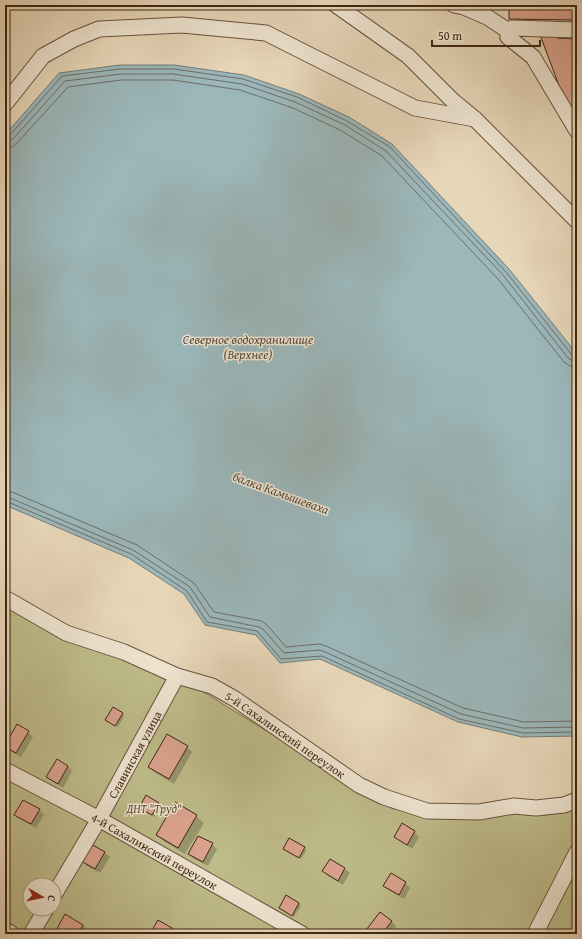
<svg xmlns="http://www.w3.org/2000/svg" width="582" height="939" font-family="'Gentium Book Plus',serif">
<rect width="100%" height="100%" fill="#e7d7b9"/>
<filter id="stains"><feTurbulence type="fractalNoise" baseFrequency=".005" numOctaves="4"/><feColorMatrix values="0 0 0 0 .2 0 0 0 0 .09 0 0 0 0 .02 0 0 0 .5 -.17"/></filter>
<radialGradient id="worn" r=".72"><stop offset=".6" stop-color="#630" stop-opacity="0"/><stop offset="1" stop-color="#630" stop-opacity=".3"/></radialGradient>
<path fill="#bebc8a" stroke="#7e714e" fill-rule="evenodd" d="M5,600L189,683L393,809L577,805V934H5ZM30,885H54V909H30Z"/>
<polygon fill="#9bb7ba" stroke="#767d77" points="120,65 174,65 244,75 299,94 349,117 392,144 509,269 577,354 577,736 522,737 458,722 320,659 280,663 256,635 205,625 184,594 129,558 5,505 5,135 59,73"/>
<g fill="#0003">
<polygon points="577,6 577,21 512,20 510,18"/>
<polygon points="122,713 124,716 118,727 109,722"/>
<polygon points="28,732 33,737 21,757 10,751 5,746"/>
<polygon points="187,747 192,752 174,784 154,772 149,767"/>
<polygon points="68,766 72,771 63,788 52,781 47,777"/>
<polygon points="158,804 161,806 154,817 140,808"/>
<polygon points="39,810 44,815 36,828 20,819 16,815"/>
<polygon points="196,816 204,823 185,854 165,842 157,835"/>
<polygon points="414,832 419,837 412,849 400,841 395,836"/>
<polygon points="290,839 307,850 301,859 287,851"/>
<polygon points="212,844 217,849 208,866 194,859 189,854"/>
<polygon points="92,845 105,853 110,857 100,873 87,866 83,861"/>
<polygon points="330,860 345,869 350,873 343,885 328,876 324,871"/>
<polygon points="405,883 410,888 404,899 389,890 384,886"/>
<polygon points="299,903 301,906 294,917 280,908"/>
<polygon points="159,921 172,929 177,933 176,934 155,934"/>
<polygon points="391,921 396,926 390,934 364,934"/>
<polygon points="83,925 87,930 85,934 55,934"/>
</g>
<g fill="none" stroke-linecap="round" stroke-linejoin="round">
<g stroke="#6d6e66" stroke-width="1">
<polyline points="5,137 10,135 62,76 120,69 174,69 243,79 297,97 347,121 390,147 506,272 572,355 577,356"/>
<polyline points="5,142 9,141 13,139 65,81 121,74 173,74 242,84 295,102 345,125 386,151 503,275 568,358 573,361 577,361"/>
<polyline points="5,148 12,147 17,143 68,87 121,80 173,80 240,90 293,108 342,131 382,156 498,279 564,362 570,366 577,367"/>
<polyline points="5,491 12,492 137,545 194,583 214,612 262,621 267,625 286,647 319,644 326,646 463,708 524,722 577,721"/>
<polyline points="5,497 10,498 133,550 190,587 210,617 259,627 263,629 284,653 319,650 323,651 461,714 523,728 577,727"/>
<polyline points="5,502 8,502 131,554 187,591 207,622 257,631 281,659 322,656 459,719 523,733 577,732"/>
</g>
</g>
<g fill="#dba38f" stroke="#3f2613">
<polygon points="509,5 577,5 577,20 509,19"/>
<polygon points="555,33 557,38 577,39 577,119 566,104 540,35"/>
<polygon points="113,707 123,713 115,726 105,720"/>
<polygon points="17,724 29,731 16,753 5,747 5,745"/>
<polygon points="167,734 188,746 169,779 148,767"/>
<polygon points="57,759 68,766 58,784 46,777"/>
<polygon points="146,795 159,803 152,815 139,808"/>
<polygon points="23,800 40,809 31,824 14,815"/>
<polygon points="175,802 197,815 178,848 156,835"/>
<polygon points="402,823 415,831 407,845 394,837"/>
<polygon points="198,836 213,843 203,862 188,854"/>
<polygon points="289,838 305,847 299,858 283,849"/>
<polygon points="91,844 105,852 95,869 81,861"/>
<polygon points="330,859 345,868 338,881 322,871"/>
<polygon points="391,873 406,882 399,895 383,886"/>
<polygon points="286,895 299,903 292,916 279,908"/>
<polygon points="380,912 392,921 382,934 363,934"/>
<polygon points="65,914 83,925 78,934 54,934"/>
<polygon points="158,920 172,928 169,934 154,934 151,932"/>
</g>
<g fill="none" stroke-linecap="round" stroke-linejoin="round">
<g stroke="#69523c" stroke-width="17">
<g id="minor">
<polyline points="336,5 408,56 452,100 475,119 577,221"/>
<polyline points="454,5 464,7 487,17 510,32"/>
<polyline points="577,30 512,28 508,37 533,57 577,131"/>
<polyline points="5,104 43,56 74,39 99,29 182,25 266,33 415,108 475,119"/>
<path id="s1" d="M5,598L66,633L124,652L177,676L212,686L235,699L359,785L384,797L427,811L479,812L514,806L536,808L564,805L577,800"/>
<path id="s2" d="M5,770L99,819L302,934"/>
<path id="s3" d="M54,895L99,819L177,676"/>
<polyline points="5,930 12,934"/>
<polyline points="31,934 46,909"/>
<polyline points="535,934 577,852"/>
</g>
</g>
<use href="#minor" stroke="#efe5d2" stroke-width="15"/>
</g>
<g text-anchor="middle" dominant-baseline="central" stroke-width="3" stroke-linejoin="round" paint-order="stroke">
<g font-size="12" fill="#3f2613" stroke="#efe5d2">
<text stroke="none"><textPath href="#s1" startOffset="314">5-й Сахалинский переулок</textPath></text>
<text stroke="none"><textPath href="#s3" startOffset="162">Славинская улица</textPath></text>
<text stroke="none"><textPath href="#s2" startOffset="170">4-й Сахалинский переулок</textPath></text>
</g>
<g font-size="12" font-style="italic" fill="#5f4c31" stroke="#efe5d2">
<text x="154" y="808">ДНТ "Труд"</text>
</g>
<g font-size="13" font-style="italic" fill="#564a3d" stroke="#efe5d2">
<text x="248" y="339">Северное водохранилище<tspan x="248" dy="15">(Верхнее)</tspan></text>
<text transform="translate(281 493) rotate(20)">балка Камышеваха</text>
</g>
</g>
<rect width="582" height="939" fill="none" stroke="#e7d7b9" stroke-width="20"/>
<rect x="6" y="6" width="570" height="927" fill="none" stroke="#3f2613" stroke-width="2"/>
<rect x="10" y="10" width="562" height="919" fill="none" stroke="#3f2613"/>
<g transform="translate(42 897) rotate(99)"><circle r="19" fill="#efe5d2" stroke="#a99986"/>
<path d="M0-3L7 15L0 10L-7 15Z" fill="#8f2418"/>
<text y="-6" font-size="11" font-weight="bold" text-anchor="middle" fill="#3f2613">С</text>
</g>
<path d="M432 40v6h108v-6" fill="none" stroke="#3f2613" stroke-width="2"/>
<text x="438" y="40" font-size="12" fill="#3f2613" stroke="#efe5d2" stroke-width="3" paint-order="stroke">50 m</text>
<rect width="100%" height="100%" filter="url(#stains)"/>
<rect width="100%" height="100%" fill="url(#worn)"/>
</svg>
